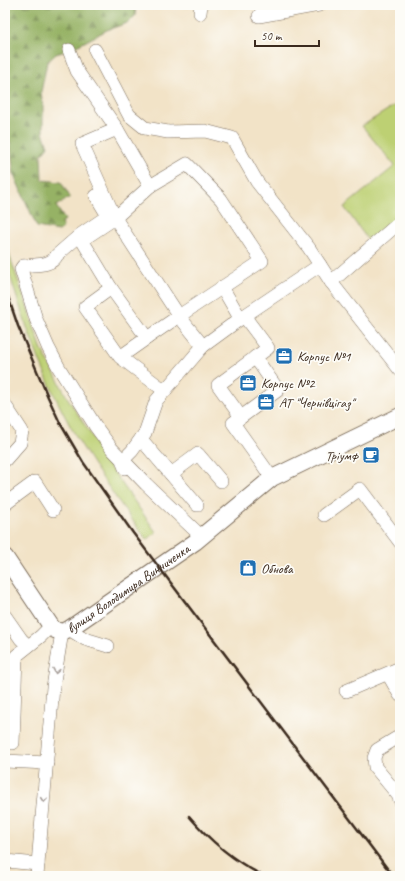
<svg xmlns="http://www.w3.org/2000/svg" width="405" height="881" font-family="Caveat,sans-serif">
<defs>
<pattern id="forest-firs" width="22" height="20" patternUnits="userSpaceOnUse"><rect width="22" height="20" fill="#96b265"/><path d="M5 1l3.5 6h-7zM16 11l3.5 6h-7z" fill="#7c9153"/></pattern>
</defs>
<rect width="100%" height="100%" fill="#fdfcf7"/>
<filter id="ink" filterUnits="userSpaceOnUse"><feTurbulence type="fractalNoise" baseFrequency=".025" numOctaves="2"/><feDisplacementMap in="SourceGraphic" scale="8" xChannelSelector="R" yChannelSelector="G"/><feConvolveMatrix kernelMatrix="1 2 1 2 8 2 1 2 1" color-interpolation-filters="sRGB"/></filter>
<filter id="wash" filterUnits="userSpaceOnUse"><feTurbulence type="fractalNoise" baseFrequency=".012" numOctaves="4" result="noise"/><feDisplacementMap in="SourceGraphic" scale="16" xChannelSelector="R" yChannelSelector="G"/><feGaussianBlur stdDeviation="0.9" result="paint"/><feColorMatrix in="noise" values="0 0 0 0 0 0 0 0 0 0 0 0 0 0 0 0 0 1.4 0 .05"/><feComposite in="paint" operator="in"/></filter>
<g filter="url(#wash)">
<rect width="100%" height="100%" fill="#f2e3c7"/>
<g fill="#bdd073" stroke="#7c7d48">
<polygon points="400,102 400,223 373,247 344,207 395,166 362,126"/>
<path d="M7,242L10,257L42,350L67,397L104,455L106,461L156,532L147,540C123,508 100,476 80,443C55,402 37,357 22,313C15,291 5,266 5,243Z"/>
</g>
<polygon fill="url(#forest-firs)" stroke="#686e42" points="5,5 136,5 135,16 127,23 107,30 69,50 56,54 47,62 41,92 43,106 43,133 48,146 41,155 42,180 61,182 70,197 56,206 65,220 61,223 63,228 59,231 37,227 14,175 10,142 5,131"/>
</g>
<g filter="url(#ink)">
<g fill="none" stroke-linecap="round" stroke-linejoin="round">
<g stroke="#7b6b59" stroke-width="14">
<g id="minor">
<polyline points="267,5 259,16 319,5"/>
<polyline points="200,13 201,5"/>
<polyline points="69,50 77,71 117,129"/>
<polyline points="95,50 129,115 145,128 168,132 205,131 232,138 257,182 309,248 331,282 400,370"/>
<polygon points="117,129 150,186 115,218 82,144"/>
<path d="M96,196L108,216L80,235L57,255C51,267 35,264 23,266L21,269L36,319L48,347L59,368L96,427L112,449L146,484L201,536"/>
<polyline points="331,282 400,222"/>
<polyline points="222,287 240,318"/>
<polyline points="111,288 82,240 115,218 179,316 262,261 221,199 187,164 150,186"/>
<polyline points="147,338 179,316 203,346"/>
<polyline points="120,357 147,338 111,288 85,307 120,357 165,391"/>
<polyline points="255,357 278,390 233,423 272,478"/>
<polyline points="5,405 22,431 20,443 5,460"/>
<polyline points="241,417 218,385 268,348 244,316"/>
<polyline points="141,439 197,505"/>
<polyline points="125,468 123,463 123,460 132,451 145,433 156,401 203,346 244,316 320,265"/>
<polyline points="171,474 198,454 221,481"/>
<polyline points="5,504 35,482 53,510"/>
<polyline points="324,515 360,489 400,542"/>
<polyline points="5,616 21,639 28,646"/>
<polyline points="69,629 85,639 108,646"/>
<polyline points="388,674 400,695"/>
<polyline points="346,691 400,668"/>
<polyline points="400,736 377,750 374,758 375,767 398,795 400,800"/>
<polyline points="13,743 16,656 41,636 51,626"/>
<polyline points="5,761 47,763"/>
<polyline points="5,861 38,864"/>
<polyline points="37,876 53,687 62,632"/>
</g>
</g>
<g stroke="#7b6b59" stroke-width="18">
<g id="major">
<path id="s1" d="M5,557L51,626L55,630L62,632L69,629L195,542L272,478L400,416"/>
</g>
</g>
<use href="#minor" stroke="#fff" stroke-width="13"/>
<use href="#major" stroke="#fff" stroke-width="16"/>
<g stroke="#3b2a1e" stroke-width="2.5">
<polyline points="5,288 18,326 48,397 60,423 83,462 133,533 393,876"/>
<path d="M189,816C210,841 235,862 264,876"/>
</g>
</g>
<defs><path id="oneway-chevron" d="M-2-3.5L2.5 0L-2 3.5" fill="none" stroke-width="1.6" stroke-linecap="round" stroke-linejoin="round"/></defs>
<g stroke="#a79f9a">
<use href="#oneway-chevron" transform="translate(56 671) rotate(100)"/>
<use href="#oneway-chevron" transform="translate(44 800) rotate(95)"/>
</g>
</g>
<defs>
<g id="office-square" transform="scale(0.9)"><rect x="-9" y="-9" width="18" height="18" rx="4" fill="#1f6fb2" stroke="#fdfcf7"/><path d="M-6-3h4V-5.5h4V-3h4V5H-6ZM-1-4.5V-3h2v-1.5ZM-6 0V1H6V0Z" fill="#fff"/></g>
<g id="cafe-square" transform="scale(0.9)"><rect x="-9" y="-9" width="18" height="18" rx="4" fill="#1f6fb2" stroke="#fdfcf7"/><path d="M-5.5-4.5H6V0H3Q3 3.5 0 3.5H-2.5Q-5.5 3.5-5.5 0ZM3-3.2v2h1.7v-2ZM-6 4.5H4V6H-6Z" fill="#fff"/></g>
<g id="shop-square" transform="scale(0.9)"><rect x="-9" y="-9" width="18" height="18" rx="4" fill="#1f6fb2" stroke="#fdfcf7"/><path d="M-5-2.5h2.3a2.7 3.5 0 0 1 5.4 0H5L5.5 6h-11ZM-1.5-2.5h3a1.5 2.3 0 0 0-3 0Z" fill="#fff"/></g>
</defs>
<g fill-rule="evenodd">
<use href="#office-square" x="284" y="356"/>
<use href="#office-square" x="248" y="383"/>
<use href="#office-square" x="266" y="402"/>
<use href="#cafe-square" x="371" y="455"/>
<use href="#shop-square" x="248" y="568"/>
</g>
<g text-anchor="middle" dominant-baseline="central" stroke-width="3.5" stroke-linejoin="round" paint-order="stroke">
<g font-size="14" fill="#3b2a1e" stroke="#fdfcf7" text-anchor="start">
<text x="297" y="356">Корпус №1</text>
<text x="261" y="383">Корпус №2</text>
<text x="279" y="402">АТ "Чернівцігаз"</text>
<text x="358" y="455" text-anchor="end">Тріумф</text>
<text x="261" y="568">Обнова</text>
</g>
<g font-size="14" fill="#3b2a1e" stroke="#fdfcf7">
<text stroke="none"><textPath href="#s1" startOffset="175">вулиця Володимира Винниченка</textPath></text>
</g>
</g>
<rect width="405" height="881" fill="none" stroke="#fdfcf7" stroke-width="20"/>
<path d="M255 40v6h64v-6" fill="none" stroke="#3b2a1e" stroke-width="2"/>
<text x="261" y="40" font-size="12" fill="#3b2a1e" stroke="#fdfcf7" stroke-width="3" paint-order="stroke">50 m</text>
</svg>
